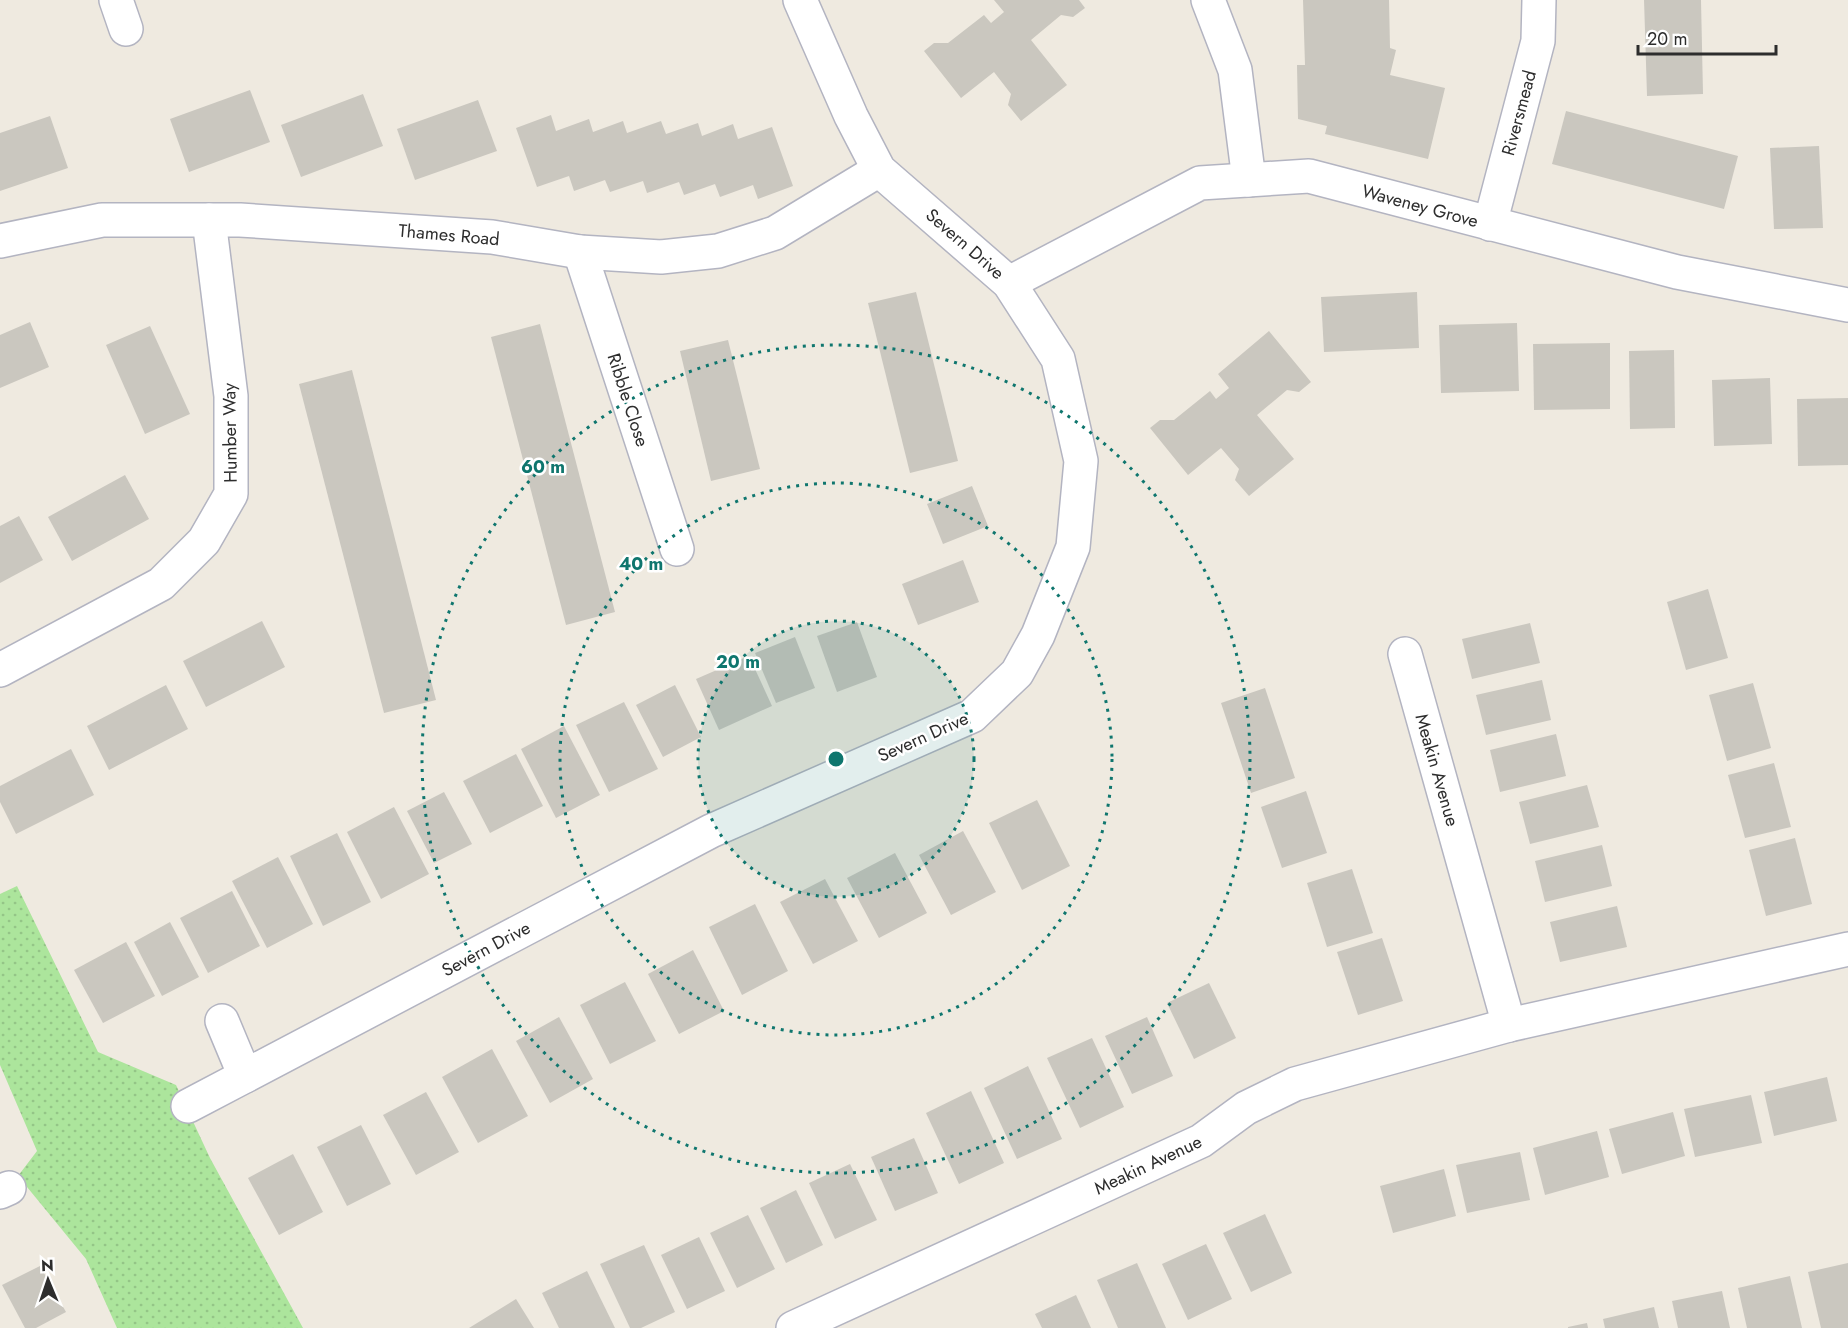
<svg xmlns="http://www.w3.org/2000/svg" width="1848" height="1328" font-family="Jost,sans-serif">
<defs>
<pattern id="park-dots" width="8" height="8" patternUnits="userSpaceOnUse" patternTransform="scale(1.5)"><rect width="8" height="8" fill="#ace59c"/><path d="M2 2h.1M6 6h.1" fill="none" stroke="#94c587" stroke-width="1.8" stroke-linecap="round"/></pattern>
</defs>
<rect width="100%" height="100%" fill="#efeae0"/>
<polygon fill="url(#park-dots)" points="17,886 98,1052 176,1085 210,1158 303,1328 117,1328 86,1259 18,1176 37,1151 0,1065 0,894"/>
<g fill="#cac7bf">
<polygon points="994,0 1079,0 1085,8 1073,17 1061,15 1031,40 1067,85 1021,121 1008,105 1011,94 994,72 961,98 924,51 934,43 948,43 984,15 991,23 1004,12"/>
<polygon points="1303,0 1389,0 1390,48 1396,50 1390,75 1445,88 1428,159 1325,134 1327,126 1298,119 1297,65 1305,65"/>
<polygon points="1644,0 1701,0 1703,94 1647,96"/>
<polygon points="250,90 270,142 189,172 170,119"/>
<polygon points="363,94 383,146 301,177 281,125"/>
<polygon points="478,100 497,151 415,180 397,129"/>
<polygon points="1566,111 1738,156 1724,209 1552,164"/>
<polygon points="551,115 556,131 589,119 593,132 623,121 627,133 661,121 666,134 698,123 702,136 733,124 738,139 772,127 793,186 758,199 753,185 720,197 715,184 684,195 679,182 647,193 643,181 610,192 605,180 574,191 569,176 537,187 516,128"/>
<polygon points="50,116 68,168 0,191 0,133"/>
<polygon points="1819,146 1823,228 1774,229 1770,148"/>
<polygon points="916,292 958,461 910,473 868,303"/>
<polygon points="1417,292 1419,348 1324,352 1321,297"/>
<polygon points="30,322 49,367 0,388 0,335"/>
<polygon points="1517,323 1519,391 1441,393 1439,325"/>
<polygon points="540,324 615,612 566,625 491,337"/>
<polygon points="150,326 190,414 145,434 106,345"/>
<polygon points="1269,331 1311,382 1299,392 1287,390 1257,415 1294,459 1249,496 1235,480 1239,469 1221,448 1188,475 1150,428 1160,420 1174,420 1210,391 1216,399 1229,388 1218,374"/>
<polygon points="728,340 760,469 711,481 680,351"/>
<polygon points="1610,343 1610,409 1534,410 1533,344"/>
<polygon points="1674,350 1675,428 1630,429 1629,351"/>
<polygon points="352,370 436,700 384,713 299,384"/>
<polygon points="1770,378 1772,444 1714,446 1712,380"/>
<polygon points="1848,398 1848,465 1798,466 1797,399"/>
<polygon points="125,475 149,519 72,561 48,517"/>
<polygon points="972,486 988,526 943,544 927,504"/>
<polygon points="19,516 43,560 0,583 0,526"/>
<polygon points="963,560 979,602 918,625 902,584"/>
<polygon points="1708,589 1728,658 1686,670 1667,602"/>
<polygon points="262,621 285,667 206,707 183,661"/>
<polygon points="857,622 877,677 837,692 817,636"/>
<polygon points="1530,623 1540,663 1472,679 1462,639"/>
<polygon points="795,637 815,688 776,703 755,653"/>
<polygon points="749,656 772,706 719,730 696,679"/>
<polygon points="1542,680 1551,720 1486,735 1476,695"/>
<polygon points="1753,683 1771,748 1727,761 1709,695"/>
<polygon points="166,685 188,729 109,770 87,726"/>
<polygon points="675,685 701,737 663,757 636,705"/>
<polygon points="1265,688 1295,778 1251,793 1221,703"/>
<polygon points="624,702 658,769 609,792 576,725"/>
<polygon points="564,726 600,795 556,818 521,749"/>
<polygon points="1556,734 1566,776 1500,792 1490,750"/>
<polygon points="71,749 94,795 16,834 0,802 0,786"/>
<polygon points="516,754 543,806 490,833 463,781"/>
<polygon points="1774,763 1791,827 1745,838 1728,775"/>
<polygon points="1587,785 1599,827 1530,844 1519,802"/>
<polygon points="1306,791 1327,853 1282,868 1261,807"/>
<polygon points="444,792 472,844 434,863 407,811"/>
<polygon points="1037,800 1070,866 1022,890 989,823"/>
<polygon points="394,807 429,874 381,899 347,832"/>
<polygon points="963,831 996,892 951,915 919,855"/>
<polygon points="337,833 371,902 323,926 290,856"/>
<polygon points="1795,838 1812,904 1766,916 1749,850"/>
<polygon points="1602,845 1612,886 1545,902 1535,861"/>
<polygon points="895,853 927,913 879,938 847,878"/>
<polygon points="278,857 313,924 267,948 232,881"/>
<polygon points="1352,869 1373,933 1327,947 1307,883"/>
<polygon points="825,879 858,941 813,964 780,902"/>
<polygon points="232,891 260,946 208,973 180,918"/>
<polygon points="755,904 788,971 742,995 709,927"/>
<polygon points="1617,906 1627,947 1560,962 1550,922"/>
<polygon points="170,922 199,977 162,996 134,942"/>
<polygon points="1382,938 1403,1001 1358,1015 1337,952"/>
<polygon points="126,942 155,996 103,1023 74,970"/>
<polygon points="693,950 724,1011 679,1034 648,974"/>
<polygon points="625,982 656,1041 610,1064 580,1005"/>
<polygon points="1209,983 1236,1038 1194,1059 1167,1003"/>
<polygon points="559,1017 593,1079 550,1103 516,1041"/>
<polygon points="1147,1017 1173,1076 1132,1094 1105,1036"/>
<polygon points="1092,1038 1124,1107 1080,1128 1047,1058"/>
<polygon points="492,1049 528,1116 478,1143 442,1077"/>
<polygon points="1028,1066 1062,1139 1017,1159 984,1088"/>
<polygon points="1827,1077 1837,1121 1774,1136 1764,1092"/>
<polygon points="971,1091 1004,1163 959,1184 926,1113"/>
<polygon points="426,1092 459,1152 416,1175 383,1115"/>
<polygon points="1751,1095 1762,1143 1695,1157 1684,1109"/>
<polygon points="1673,1112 1685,1156 1622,1174 1609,1129"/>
<polygon points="361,1125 391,1184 347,1206 317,1147"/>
<polygon points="1597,1131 1609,1177 1545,1195 1533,1148"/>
<polygon points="914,1138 938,1193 895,1211 871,1157"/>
<polygon points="1520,1152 1530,1200 1467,1213 1456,1165"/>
<polygon points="293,1154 323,1212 279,1235 248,1178"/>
<polygon points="850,1164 877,1220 835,1239 809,1183"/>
<polygon points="1444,1169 1456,1216 1393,1233 1380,1186"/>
<polygon points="796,1190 823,1245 786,1263 760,1208"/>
<polygon points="1265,1214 1292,1273 1251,1292 1223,1233"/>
<polygon points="748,1215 775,1269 737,1288 710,1233"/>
<polygon points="699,1237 725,1291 687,1309 661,1255"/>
<polygon points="1206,1244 1232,1299 1188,1320 1162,1264"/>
<polygon points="644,1245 675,1312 641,1328 630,1328 600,1264"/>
<polygon points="1137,1263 1166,1328 1118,1328 1097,1280"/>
<polygon points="1848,1263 1848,1328 1821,1328 1808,1272"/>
<polygon points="40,1266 66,1312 36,1328 25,1328 2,1285"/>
<polygon points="587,1271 615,1328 559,1328 542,1293"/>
<polygon points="1790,1276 1802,1328 1747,1328 1738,1288"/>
<polygon points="1722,1291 1730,1328 1678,1328 1672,1301"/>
<polygon points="1076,1295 1091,1328 1042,1328 1035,1314"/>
<polygon points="516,1299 534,1328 469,1328"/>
<polygon points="1654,1307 1659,1328 1605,1328 1603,1319"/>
<polygon points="1587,1323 1588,1328 1568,1328 1568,1327"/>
</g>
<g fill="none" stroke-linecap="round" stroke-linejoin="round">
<g stroke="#b3b4c1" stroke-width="36">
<g id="street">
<polyline points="116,0 126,29"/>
<polyline points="1208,0 1235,70 1249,180"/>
<polyline points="1490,224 1538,41 1539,0"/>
<polyline points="0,241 102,220 240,220 492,237 580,252 661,257 718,251 775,233 879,170"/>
<polyline points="580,252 677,549"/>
<polyline points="1009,283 1200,183 1309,176 1677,272 1848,305"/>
<polyline points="1405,654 1509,1025"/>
<polyline points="0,670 161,584 204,541 231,494 231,396 209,220"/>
<polyline points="222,1021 245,1076"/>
<polyline points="188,1106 711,831 972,716 1017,673 1038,635 1073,547 1081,461 1058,359 1009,283 879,170 851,116 800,0"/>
<polyline points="0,1192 9,1188"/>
<polyline points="793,1328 1201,1141 1246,1108 1295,1084 1509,1025 1848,949"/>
</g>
</g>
<use href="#street" stroke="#fff" stroke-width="33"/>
</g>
<circle cx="836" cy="759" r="138" fill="#0f766e" fill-opacity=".12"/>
<g fill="none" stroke="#0f766e" stroke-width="3" stroke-dasharray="3 6">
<circle cx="836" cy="759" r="138"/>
<circle cx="836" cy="759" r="276"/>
<circle cx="836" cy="759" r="414"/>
</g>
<g text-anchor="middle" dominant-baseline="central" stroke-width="5" stroke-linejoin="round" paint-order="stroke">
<g font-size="18" fill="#2d2d2d" stroke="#fff">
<text transform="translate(1519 113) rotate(-75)">Riversmead</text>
<text transform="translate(1420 206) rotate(15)">Waveney Grove</text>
<text transform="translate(449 235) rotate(5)">Thames Road</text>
<text transform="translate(965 244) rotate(41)">Severn Drive</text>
<text transform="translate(628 400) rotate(72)">Ribble Close</text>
<text transform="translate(230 433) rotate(-91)">Humber Way</text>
<text transform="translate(923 737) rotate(-24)">Severn Drive</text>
<text transform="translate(1437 770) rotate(74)">Meakin Avenue</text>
<text transform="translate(486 949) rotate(-28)">Severn Drive</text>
<text transform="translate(1148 1165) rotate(-25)">Meakin Avenue</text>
</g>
</g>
<circle cx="836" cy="759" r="9" fill="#0f766e" stroke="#fff" stroke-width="3"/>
<g font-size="18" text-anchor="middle" font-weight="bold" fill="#0f766e" stroke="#fff" stroke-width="5" stroke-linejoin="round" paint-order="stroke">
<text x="543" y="473">60 m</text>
<text x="641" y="570">40 m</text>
<text x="738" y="668">20 m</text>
</g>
<g transform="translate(48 1280) rotate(358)" stroke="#ffffff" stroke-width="4.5" paint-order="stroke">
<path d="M0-4.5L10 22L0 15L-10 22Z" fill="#2d2d2d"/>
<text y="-9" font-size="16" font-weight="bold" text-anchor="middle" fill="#2d2d2d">N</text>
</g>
<path d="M1638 45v9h138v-9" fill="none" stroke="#2d2d2d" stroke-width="3"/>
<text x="1647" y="45" font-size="18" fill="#2d2d2d" stroke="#ffffff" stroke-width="4.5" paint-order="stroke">20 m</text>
</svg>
